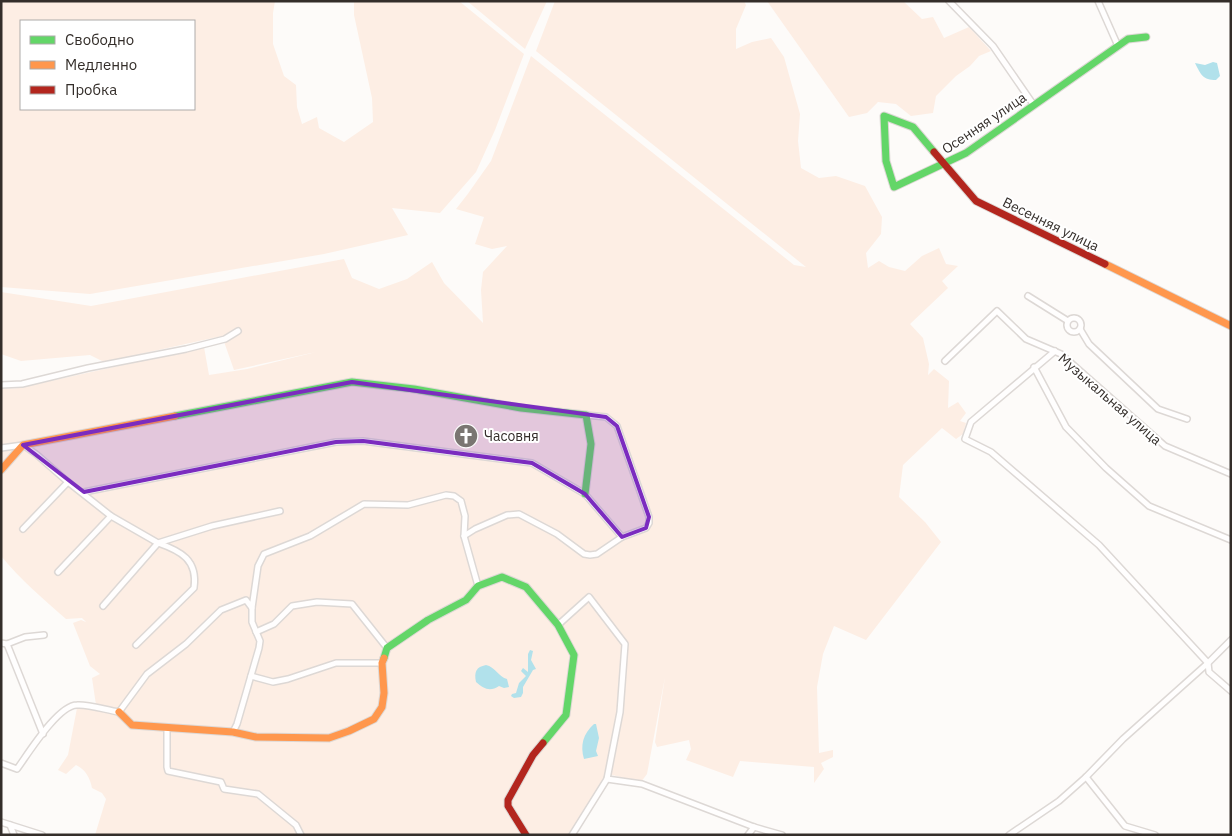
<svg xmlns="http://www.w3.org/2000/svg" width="1232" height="836" font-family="'IBM Plex Sans',sans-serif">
<rect width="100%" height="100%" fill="#fdfbf9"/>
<g fill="#fdeee4" fill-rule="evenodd">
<path d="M1,1H275L273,13V44L284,76L296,85L297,107L302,124L317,117L319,128L344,142L373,122L372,98L354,15V1H459L524,54L495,130L476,172L440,213L392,208L408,235L324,254L90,294L1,287ZM21,21H194V109H21Z"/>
<polygon points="467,1 547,1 525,49"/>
<path d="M555,1H744L746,5L736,29V49L752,42L771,38L784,57L800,114L798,141L801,168L819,178L836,176L865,186L882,217L881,234L866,253L868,268L879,261L889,267L905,271L922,256L939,248L946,264L958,266L942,281L948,288L910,324L923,338L929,364L928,375L934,369L949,381L948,408L958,402L966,413L960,421L966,423L963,434L956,439L942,428L903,465L899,497L925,522L941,542L866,640L834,626L823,654L817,687L819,753L833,750V757L821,763L824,769L814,783V767L740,761L733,777L686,760L691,749L689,740L657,747L655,742L665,677L647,774L641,782L612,775L576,835H95L106,799L102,793L92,788C90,778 86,770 76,765L66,774L58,770L68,755L77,708L96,705L92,678L100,674L90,666L73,623L81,620L86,622L82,618L66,619C43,599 21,580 1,556V389L19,388L204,347L209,375L247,369L316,352L234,370L222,336L104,362L90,355L21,361L1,354V292L91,306L344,259L352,278L379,289L407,279L432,262L444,283L483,323L481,290L483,272L507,246L492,249L475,244L484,217L456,209L467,195L491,161L531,56L794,265L806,267L536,51Z"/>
<polygon points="767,1 903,1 922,19 933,17 944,38 969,27 991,51 979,56 970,66 956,76 936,96 933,113 911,116 896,104 878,102 867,113 849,117"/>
</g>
<g fill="#b1e1eb">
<path d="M1213,62L1217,63L1220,76L1216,80C1203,80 1201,75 1195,63L1205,65Z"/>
<polygon points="530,650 533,651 531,660 536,669 533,670 523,687 523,693 521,697 514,698 511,696 512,694 516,693 519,683 526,676 521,671 523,668 528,672 528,654"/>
<path d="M486,665C495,667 499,677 507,679L509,687L504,688L499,686C490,692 484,689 476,682C474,672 476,667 486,665Z"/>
<path d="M594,724H596L599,738L596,751L598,756L584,759C580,745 583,734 594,724Z"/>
</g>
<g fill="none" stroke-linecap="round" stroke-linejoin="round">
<g stroke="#ddd8d5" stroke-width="8">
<g id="street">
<polyline points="949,1 993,46 1033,104"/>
<polyline points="1098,1 1118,46"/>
<polyline points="1028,296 1068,321"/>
<circle cx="1074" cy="325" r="7"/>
<polyline points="1080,329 1089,344 1158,409 1187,419"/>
<polyline points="1055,351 971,422 965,439 991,452 1099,545 1208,663 1209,672 1231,691"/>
<polyline points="945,361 997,311 1026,339 1061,354 1165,446 1231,474"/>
<polyline points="1034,367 1066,427 1106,468 1149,506 1231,540"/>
<polyline points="1,385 22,384 88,368 186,349 225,339 238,331"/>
<polyline points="1,448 23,445 36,454 68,482 111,516 158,543 212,526 280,511"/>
<polyline points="84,492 336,442 363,441 532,463 585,494 622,537"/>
<polyline points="23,529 68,482"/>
<polyline points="464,536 475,529 507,515 519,514 557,534 584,554 590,555 597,554 622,537 646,528 649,523 649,517 617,426 606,417 586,415"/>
<polyline points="58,572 111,516"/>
<path d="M103,606L158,543C181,551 198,560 194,588L136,645"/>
<polyline points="558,625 589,597 625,644 620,712 607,779 572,835"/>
<polyline points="256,632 274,624 292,606 317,602 352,604 387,648"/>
<polyline points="1,643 7,644 25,637 44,635"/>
<polyline points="7,644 43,734"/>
<polyline points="251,676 273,682 288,679 336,663 382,663"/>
<polyline points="167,728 167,767 168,771 221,782 224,789 258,794 296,825 301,835"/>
<polyline points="233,732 237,724 259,648 260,641 252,622 252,608"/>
<path d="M1,763L17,769C28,754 58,705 77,705C88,704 106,710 119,712L147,674L186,644L221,610L246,600L252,608L258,566L264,554L310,536L364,504L408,505L446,495L454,496L461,501L465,516L464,536L478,586"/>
<polyline points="1086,777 1125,826 1155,835"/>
<polyline points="607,779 642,784 754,827 782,835"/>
<polyline points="1,822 42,835"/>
<polyline points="10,825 14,835"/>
<polyline points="748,835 754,827"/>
<polyline points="1009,835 1059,801 1086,777 1123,739 1208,663 1231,640"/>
</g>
</g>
<g stroke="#ddd8d5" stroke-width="9">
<g id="fast">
<polyline points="934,152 913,127 884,116 886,161 894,187 966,153 1128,39 1146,37"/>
<polyline points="175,416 352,382 414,389 521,408 586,415 591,444 585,494"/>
<polyline points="384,658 387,648 428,620 466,600 478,586 502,577 526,587 558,625 574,655 566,715 543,743"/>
</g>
</g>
<g stroke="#ddd8d5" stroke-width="9">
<g id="slow">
<polyline points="1105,264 1231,326"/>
<polyline points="1,470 23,445 175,416"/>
<polyline points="119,712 132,725 233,732 256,737 329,738 349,731 374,719 382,707 384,693 382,663 384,658"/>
</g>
</g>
<g stroke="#ddd8d5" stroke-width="9">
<g id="jam">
<polyline points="934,152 976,201 1105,264"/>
<polyline points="526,835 508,806 508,800 533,755 543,743"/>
</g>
</g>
<use href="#street" stroke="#fffefe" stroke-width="5"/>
<use href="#fast" stroke="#63d668" stroke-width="7"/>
<use href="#slow" stroke="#ff974d" stroke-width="7"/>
<use href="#jam" stroke="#b3261e" stroke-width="7"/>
</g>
<path fill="#7b2cbf" fill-opacity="0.2" stroke="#7b2cbf" stroke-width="4" stroke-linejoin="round" d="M352,382L606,417L617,426L649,517L646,528L622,537L585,494L532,463L363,441L336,442L84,492L23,445Z"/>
<defs>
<g id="church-disc" transform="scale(1.25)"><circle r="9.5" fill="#7a7672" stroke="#fff"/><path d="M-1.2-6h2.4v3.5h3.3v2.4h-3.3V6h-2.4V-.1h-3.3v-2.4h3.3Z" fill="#fff"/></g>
</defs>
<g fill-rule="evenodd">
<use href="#church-disc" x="466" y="436"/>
</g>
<g text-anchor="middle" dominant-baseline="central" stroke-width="4" stroke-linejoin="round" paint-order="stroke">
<g font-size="14" fill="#342e2a" stroke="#fff">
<text transform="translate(984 123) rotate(-34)">Осенняя улица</text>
<text transform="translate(1051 224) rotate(26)">Весенняя улица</text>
<text transform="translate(1110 399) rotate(41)">Музыкальная улица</text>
</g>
<g font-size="14" fill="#342e2a" stroke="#fff" text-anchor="start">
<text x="484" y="436">Часовня</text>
</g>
</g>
<rect width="1232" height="836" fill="none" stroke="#342e2a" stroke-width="5"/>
<rect x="20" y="20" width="175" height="90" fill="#ffffff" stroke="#aeabaa"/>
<rect x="30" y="36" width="25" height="8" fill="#63d668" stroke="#aeabaa"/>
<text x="65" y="45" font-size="15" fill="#342e2a">Свободно</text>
<rect x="30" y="61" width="25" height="8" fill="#ff974d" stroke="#aeabaa"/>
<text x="65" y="70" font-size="15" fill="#342e2a">Медленно</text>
<rect x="30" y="86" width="25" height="8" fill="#b3261e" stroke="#aeabaa"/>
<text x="65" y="95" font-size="15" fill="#342e2a">Пробка</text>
</svg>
